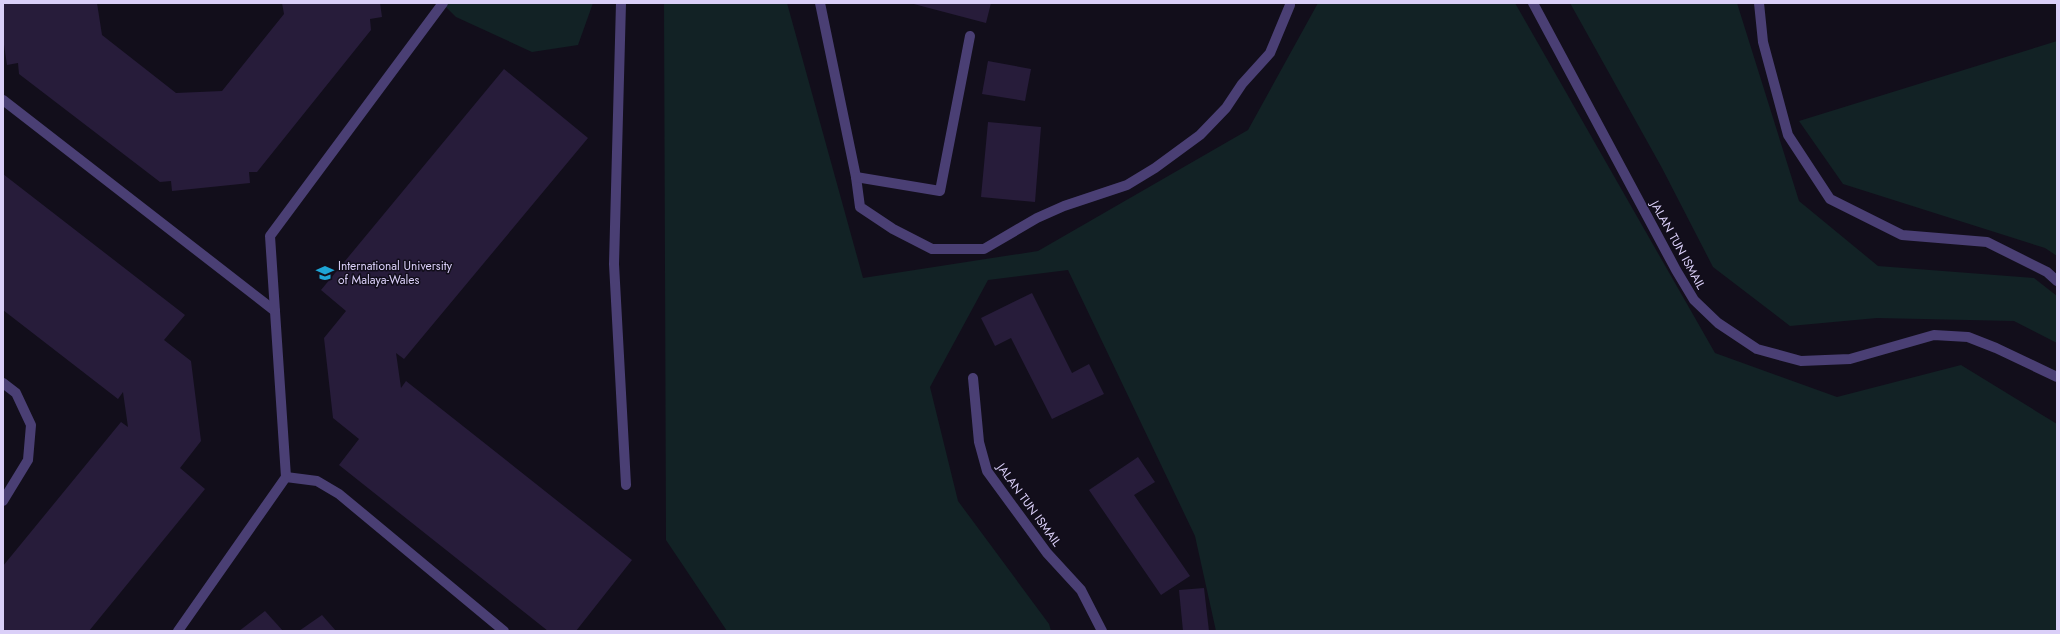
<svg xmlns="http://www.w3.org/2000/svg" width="2060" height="634" font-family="Jost,sans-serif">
<rect width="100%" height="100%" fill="#120e1b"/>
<g fill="#122225">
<polygon points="442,3 593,3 578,45 532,52 456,17"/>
<polygon points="664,3 787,3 863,278 1038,251 1248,130 1318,3 1515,3 1715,353 1837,397 1961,365 2057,424 2057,631 1216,631 1195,536 1068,270 988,280 930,387 958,501 1049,624 1051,631 727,631 666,540"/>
<polygon points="1570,3 1737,3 1799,201 1878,266 2034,278 2057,296 2057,343 2014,321 1877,318 1790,326 1713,267 1662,168"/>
<polygon points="2057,41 2057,256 2045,248 1843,184 1799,121"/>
</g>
<g fill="#271c3a">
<polygon points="3,3 97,3 102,35 176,93 222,91 284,14 282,3 380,3 382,17 370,19 371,30 257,172 249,172 250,183 172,191 171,181 160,182 19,74 18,63 7,65 3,38"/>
<polygon points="910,3 991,3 986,23"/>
<polygon points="988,61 1031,69 1025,101 982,94"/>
<polygon points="504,69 588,138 404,359 396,353 401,388 406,381 632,560 576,631 548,631 339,465 359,439 333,418 324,338 346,311 321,290"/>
<polygon points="988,122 1041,127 1035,202 981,197"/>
<polygon points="3,174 185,315 164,340 191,361 201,441 180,468 205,489 89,631 3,631 3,566 121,422 128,427 123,392 118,399 3,310"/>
<polygon points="1032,293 1072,373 1089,364 1104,394 1052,419 1011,338 995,346 981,318"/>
<polygon points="1138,457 1155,482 1134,495 1190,576 1161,595 1089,490"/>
<polygon points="1204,588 1209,631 1183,631 1179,590"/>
<polygon points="265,611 283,631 239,631"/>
<polygon points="322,615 336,631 299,631"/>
</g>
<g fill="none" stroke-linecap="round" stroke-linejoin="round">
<g stroke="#4a3f74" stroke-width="10">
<polyline points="621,3 614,264 626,485"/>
<polyline points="820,3 856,177 860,207 893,229 932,249 984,249 1037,218 1064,206 1127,185 1155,168 1200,135 1226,108 1242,84 1270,53 1290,5"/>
<polyline points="1533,3 1676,270 1694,300 1718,323 1757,349 1801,361 1850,359 1934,335 1968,337 1996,348 2057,377"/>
<polyline points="1759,3 1763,42 1788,135 1830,199 1902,235 1987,242 2047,272 2057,281"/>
<polyline points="3,100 275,311"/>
<polyline points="856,177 940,191 970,36"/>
<polyline points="973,378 979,442 987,471 1047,553 1081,590 1102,631"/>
<polyline points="3,383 16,393 31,425 28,460 3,501"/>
<polyline points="286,477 317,481 339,494 504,631"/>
<polyline points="178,631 286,477 270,236 443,3"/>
</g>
</g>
<defs>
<g id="university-bare" transform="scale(1.38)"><path d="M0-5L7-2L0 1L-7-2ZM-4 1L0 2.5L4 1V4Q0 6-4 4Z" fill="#1ea5d6" stroke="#120e1b" stroke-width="2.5" paint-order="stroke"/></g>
</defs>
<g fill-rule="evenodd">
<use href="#university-bare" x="325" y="273"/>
</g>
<g text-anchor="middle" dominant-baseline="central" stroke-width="3" stroke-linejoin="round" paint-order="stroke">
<g font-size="12" fill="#dacff8" stroke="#120e1b">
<text transform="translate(1678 245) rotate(61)">JALAN TUN ISMAIL</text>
<text transform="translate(1029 505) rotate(54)">JALAN TUN ISMAIL</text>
</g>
<g font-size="12" fill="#dacff8" stroke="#120e1b" text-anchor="start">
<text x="338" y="266">International University<tspan x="338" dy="14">of Malaya-Wales</tspan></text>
</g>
</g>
<rect width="2060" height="634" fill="none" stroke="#dacff8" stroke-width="8"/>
</svg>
